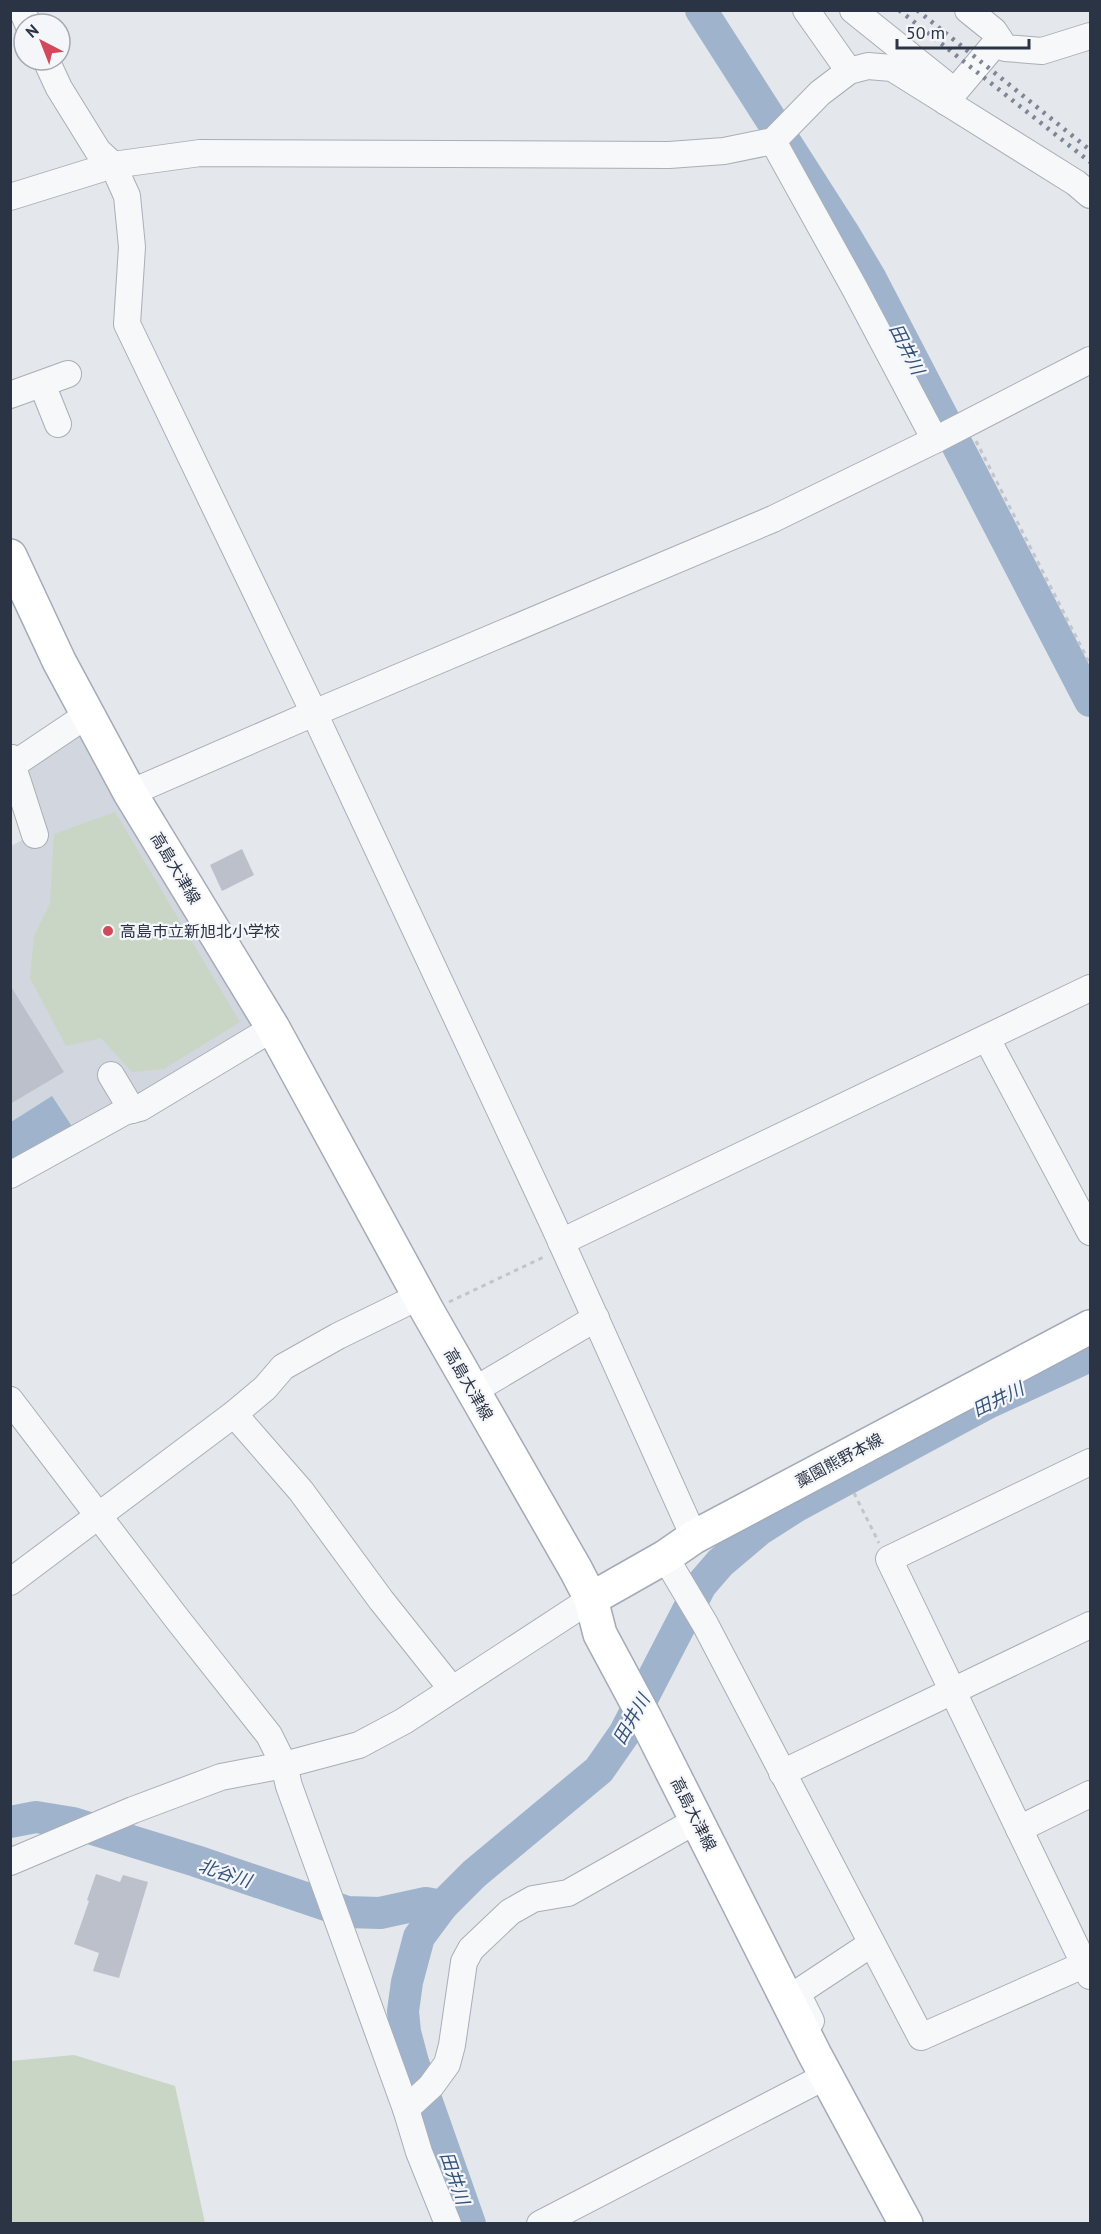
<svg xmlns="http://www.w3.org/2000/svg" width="1101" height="2234" font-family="'PT Sans','Noto Sans JP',sans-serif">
<rect width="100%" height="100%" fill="#e4e7ec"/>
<polygon fill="#d2d6de" points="84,728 257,1022 249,1033 11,1170 11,846 41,830 21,769"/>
<g fill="#c9d6c5">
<polygon points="115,812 240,1022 164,1069 132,1072 101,1038 66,1046 30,978 34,936 50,903 54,834"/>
<polygon points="74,2055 175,2086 205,2223 11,2223 11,2061"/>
</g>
<polygon fill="#9fb4cc" points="52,1096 73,1128 11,1164 11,1122"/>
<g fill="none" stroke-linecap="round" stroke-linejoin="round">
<g stroke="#9fb4cc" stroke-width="32">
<polyline points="701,10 843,232 871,279 1090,701"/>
<polyline points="10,1822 36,1817 73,1823 196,1861 347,1912 380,1913 426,1903 442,1906"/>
<polyline points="470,2224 413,2062 405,2032 403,2011 407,1982 419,1937 442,1906 474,1874 599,1770 624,1734 701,1585 720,1563 759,1530 795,1507 988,1403 1090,1356"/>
</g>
</g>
<g fill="#bbc0ca">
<polygon points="242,849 254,875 222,891 210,865"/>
<polygon points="10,985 64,1072 10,1104"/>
<polygon points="96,1874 120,1882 123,1875 148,1882 119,1978 93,1971 99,1953 74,1944 89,1901 87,1900"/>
</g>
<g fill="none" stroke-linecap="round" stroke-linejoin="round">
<g stroke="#a9aeb7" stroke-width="28">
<g id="minor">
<polyline points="22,10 28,24"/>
<polyline points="806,10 849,71"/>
<polyline points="853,10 944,83 945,93"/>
<polyline points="968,10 994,31 1005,48 1042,51 1090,36"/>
<polyline points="46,60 59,88 98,151 113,165 127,196 132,247 127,324 314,713 554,1226 694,1537"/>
<polyline points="946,102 999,39"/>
<polyline points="773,141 854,287 935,440"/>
<polyline points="10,197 113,165 200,153 669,155 724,151 773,141 820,93 849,71 868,66 892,68 1076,183 1090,195"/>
<polyline points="42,384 58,424"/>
<polyline points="10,395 68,374"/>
<polyline points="10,758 20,760 87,715"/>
<polyline points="12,758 15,773 35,835"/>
<polyline points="130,793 314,713 773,519 939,438 1090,360"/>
<polyline points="987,1039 1090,1232"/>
<polyline points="111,1075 132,1110"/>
<polyline points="10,1175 124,1112 140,1108 273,1028"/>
<polyline points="561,1242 1090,988"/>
<polyline points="473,1391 596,1318"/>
<polyline points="10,1400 178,1620 269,1735 284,1765 289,1786 406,2109 419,2152 448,2224"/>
<polyline points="234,1414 301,1491 381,1600 451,1688"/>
<polyline points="1090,1462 889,1559 1090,1976"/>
<polyline points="665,1557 705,1624 921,2037 1090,1962"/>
<polyline points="10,1582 234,1414 265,1388 283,1367 338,1336 420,1296"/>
<polyline points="782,1773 1090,1625"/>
<polyline points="1019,1829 1090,1794"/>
<polyline points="10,1862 133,1810 221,1777 284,1765 359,1745 404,1721 591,1599"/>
<polyline points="811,2021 797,1993 871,1944"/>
<polyline points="406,2109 431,2086 447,2064 452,2045 464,1962 471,1949 510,1912 533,1899 568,1893 697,1820"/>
<polyline points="540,2224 826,2076"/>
</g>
</g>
<g stroke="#a3abb8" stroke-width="36">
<g id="major">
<polyline points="10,556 59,661 130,793 273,1028 428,1312 576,1570 591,1599 600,1634 644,1716 815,2055 906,2224"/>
<polyline points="591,1599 665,1557 694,1537 1090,1327"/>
</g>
</g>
<g stroke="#c2c5cb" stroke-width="3" stroke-dasharray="4.5 4.5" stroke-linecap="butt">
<polyline points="976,441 1090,664"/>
<polyline points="449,1302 546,1256"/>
<polyline points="854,1493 879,1543"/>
</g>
<use href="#minor" stroke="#f7f8fa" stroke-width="26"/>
<use href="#major" stroke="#fff" stroke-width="33"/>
<g stroke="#7d8696" stroke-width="4.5" stroke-dasharray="3 6" stroke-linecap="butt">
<polyline points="899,10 1090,162"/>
<polyline points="917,10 1090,150"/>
</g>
</g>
<circle fill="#d1495b" stroke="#f4f6f9" stroke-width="2" cx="108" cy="931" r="6"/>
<g text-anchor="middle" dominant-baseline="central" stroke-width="4.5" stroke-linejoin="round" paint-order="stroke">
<g font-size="16" fill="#2b3445" stroke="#f4f6f9">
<text transform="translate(176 868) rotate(59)">高島大津線</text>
<text transform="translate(469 1384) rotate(60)">高島大津線</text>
<text transform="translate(839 1460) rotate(-28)">藁園熊野本線</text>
<text transform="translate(694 1814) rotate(63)">高島大津線</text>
</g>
<g font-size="16" fill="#2b3445" stroke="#f4f6f9" text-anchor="start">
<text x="120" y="931">高島市立新旭北小学校</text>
</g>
<g font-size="18" font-style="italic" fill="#34527a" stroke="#f4f6f9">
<text transform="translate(907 349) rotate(63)">田井川</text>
<text transform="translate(998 1399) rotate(-26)">田井川</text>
<text transform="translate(631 1719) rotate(-60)">田井川</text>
<text transform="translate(225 1873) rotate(18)">北谷川</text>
<text transform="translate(455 2178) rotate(71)">田井川</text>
</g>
</g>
<rect width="1101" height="2234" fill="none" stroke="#2b3445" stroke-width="24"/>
<g transform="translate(42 42) rotate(318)"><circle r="28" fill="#f4f6f9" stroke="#a4a8b1" stroke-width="1.5"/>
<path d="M0-4.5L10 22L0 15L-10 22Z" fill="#d1495b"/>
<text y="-9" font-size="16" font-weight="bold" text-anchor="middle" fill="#2b3445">N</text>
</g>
<path d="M897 39v9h132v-9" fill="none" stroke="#2b3445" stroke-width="3"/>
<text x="906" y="39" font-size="18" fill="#2b3445" stroke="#f4f6f9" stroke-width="4.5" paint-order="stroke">50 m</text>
</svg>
